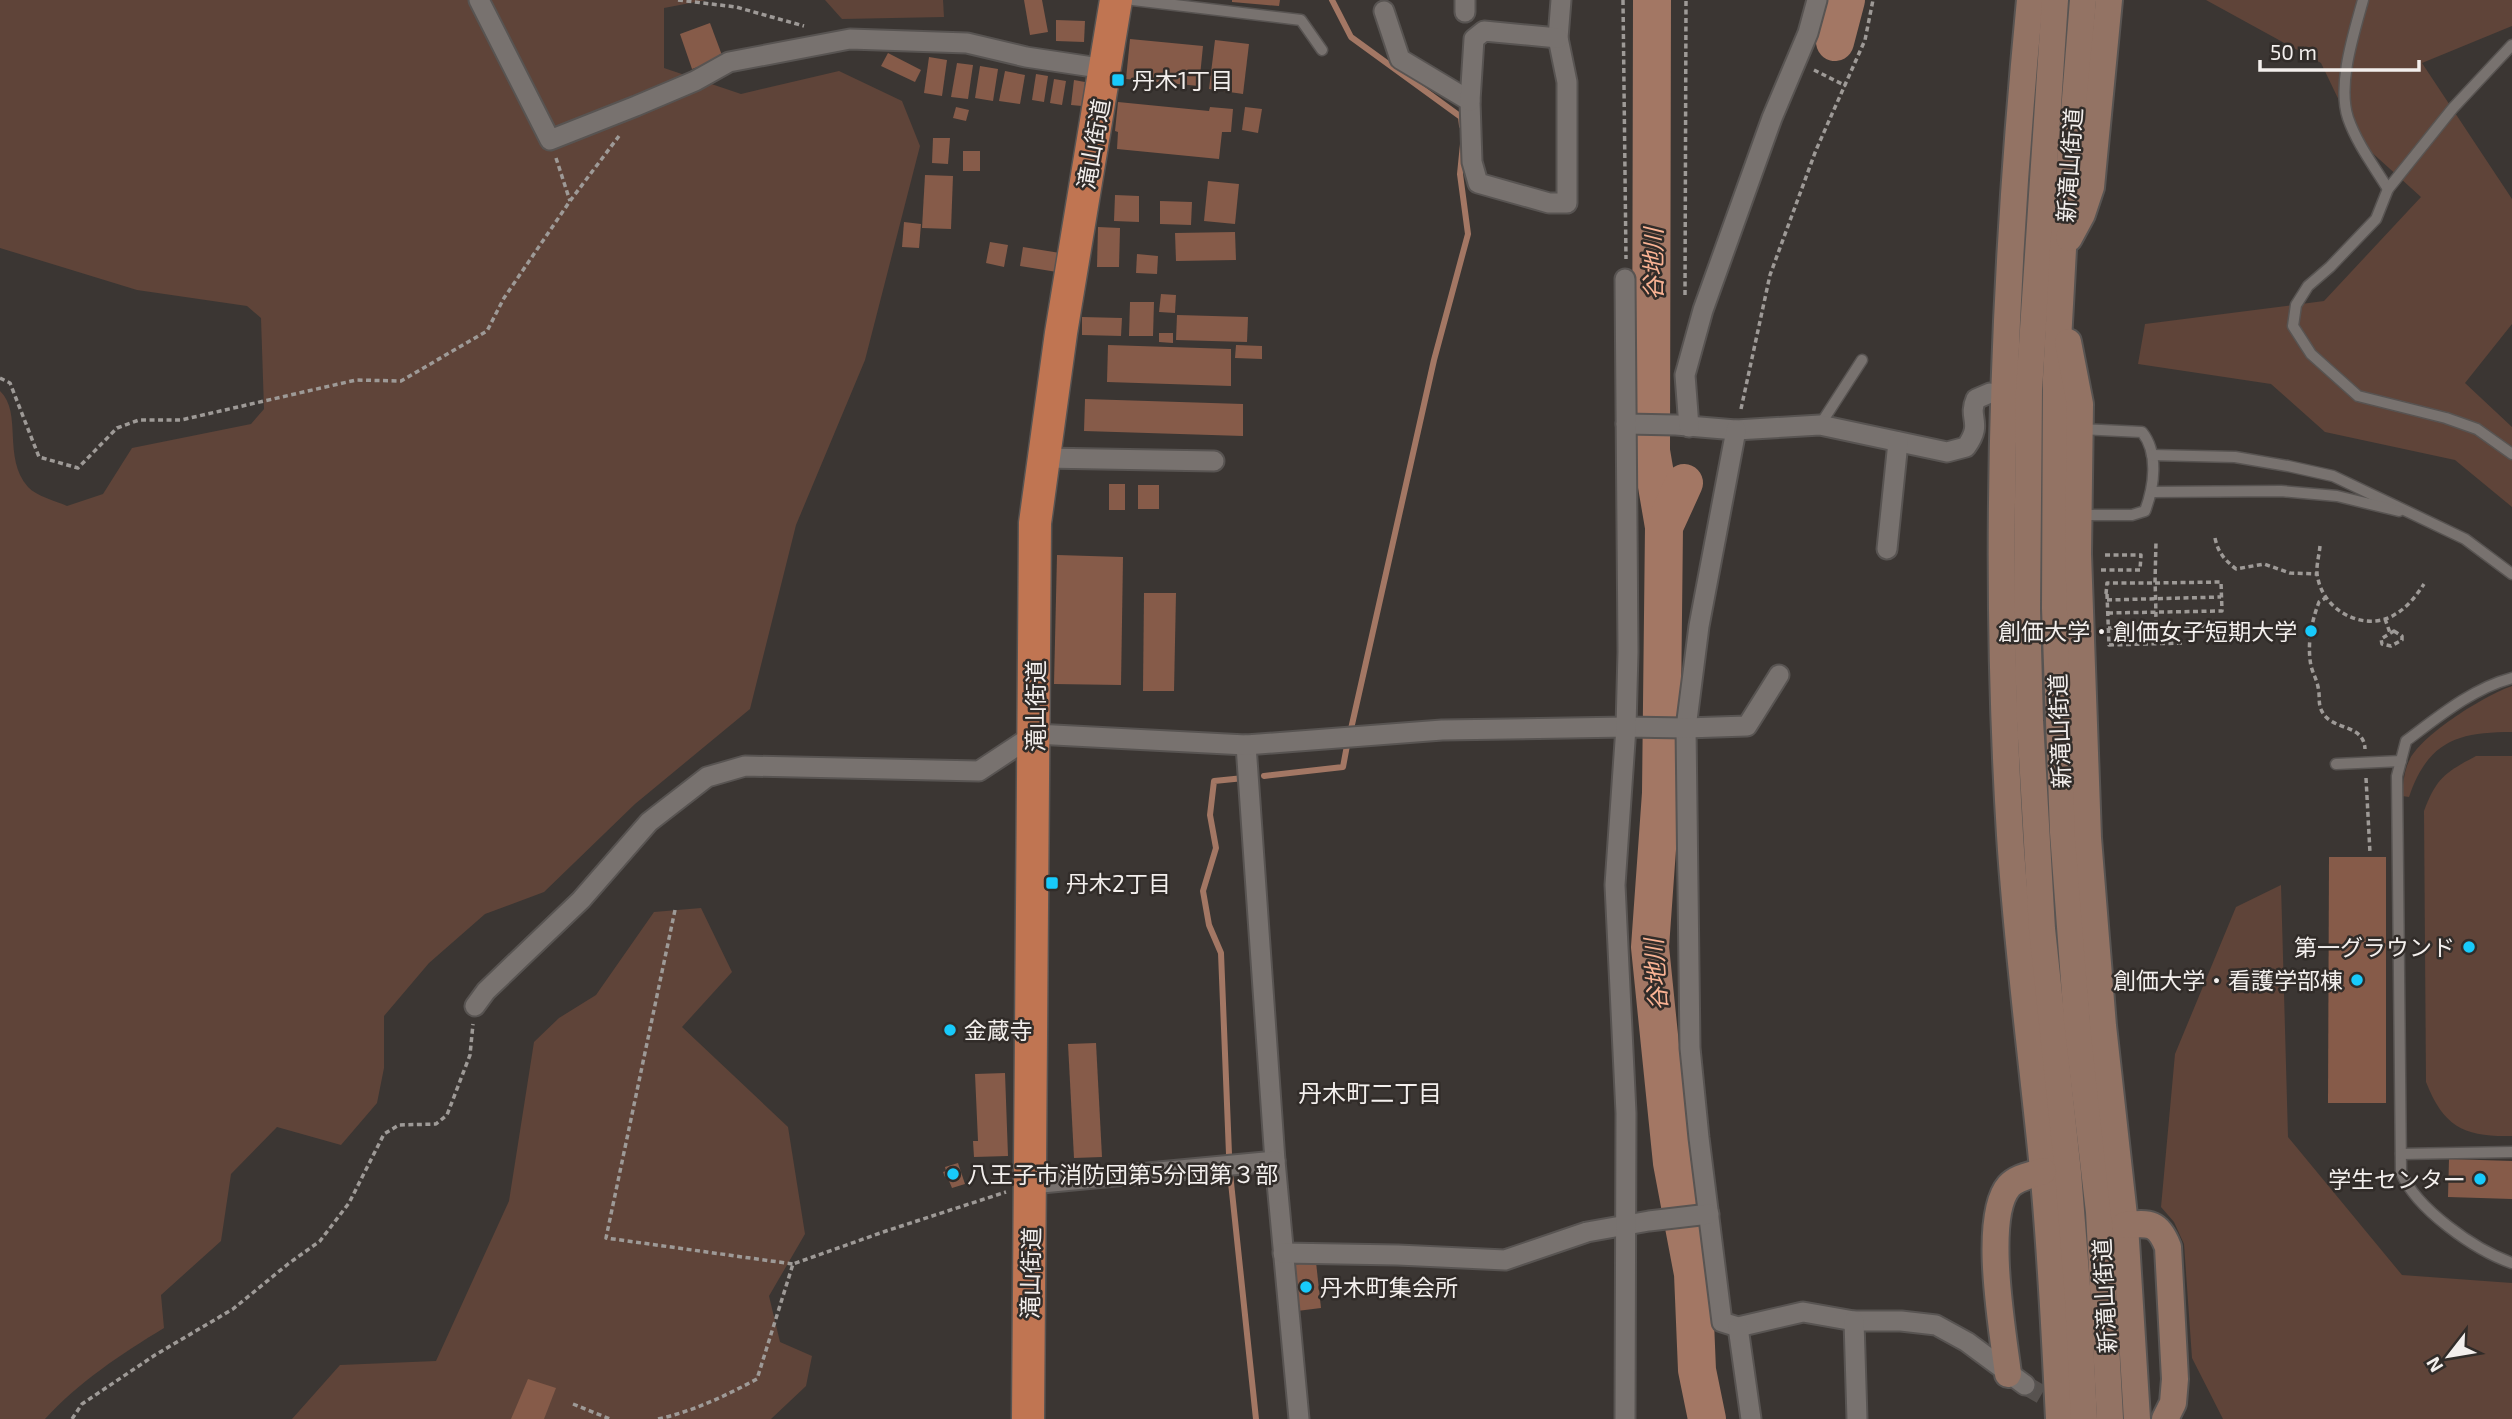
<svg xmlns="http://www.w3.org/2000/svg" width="2512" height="1419" font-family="'Exo 2','Noto Sans JP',sans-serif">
<rect width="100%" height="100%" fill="#3b3633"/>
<g fill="#5f4439">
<path d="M0,0H706L664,8V68L741,94L839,71L902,101L920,146L865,360L796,525L750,709L635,804L544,892L485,914L429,963L384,1016V1068L377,1103L341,1145L277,1127L231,1174L221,1241L161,1295L164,1328C121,1354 79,1382 45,1419H0V391C23,413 2,457 28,487C36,496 56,501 67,506L103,494L132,448L251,424L264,409L261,318L247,306L137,290L0,248Z"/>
<polygon points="825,0 943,0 944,17 842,19"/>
<polygon points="2206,0 2512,0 2512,26 2422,63 2512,199 2512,324 2465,383 2512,427 2512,507 2455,460 2325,432 2271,384 2138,364 2145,324 2324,301 2421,197 2358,140 2321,63"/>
<path d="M2512,686V732C2458,732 2428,741 2409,797L2402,796C2403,784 2404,770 2410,759C2423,734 2485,695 2512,686Z"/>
<path d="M2476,756H2512V1136C2465,1137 2444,1128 2426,1082L2424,811C2436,778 2446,772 2476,756Z"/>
<polygon points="2281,885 2288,1137 2402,1275 2512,1283 2512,1419 2223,1419 2192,1358 2184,1244 2174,1222 2161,1207 2175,1054 2236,907"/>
<polygon points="701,908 732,972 682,1027 788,1127 805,1234 769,1296 780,1342 812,1356 806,1386 771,1419 292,1419 340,1365 436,1361 509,1201 534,1042 559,1018 596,995 654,912"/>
</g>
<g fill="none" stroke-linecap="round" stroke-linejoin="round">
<g stroke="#a37764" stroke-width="6">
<polyline points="1332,0 1351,37 1461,117 1462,126"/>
<polyline points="1351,729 1434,360 1468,234 1460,174 1463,144"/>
<polyline points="1264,776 1343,767 1348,740"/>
<polyline points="1229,1154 1221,953 1209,925 1203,891 1216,848 1210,815 1214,781 1244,778"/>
<polyline points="1230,1173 1256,1419"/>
</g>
<g stroke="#a37764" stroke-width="38">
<polyline points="1652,0 1651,451 1664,527"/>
<polyline points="1835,42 1846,0"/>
<polyline points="1684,483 1664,527 1661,793 1650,947 1672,1163 1693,1274 1697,1370 1707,1419"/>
</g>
</g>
<g fill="#865b49">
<polygon points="1024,0 1042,0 1048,32 1030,35"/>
<polygon points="1232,0 1280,0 1279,6 1232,2"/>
<polygon points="1056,20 1085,21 1084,42 1056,41"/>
<polygon points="710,23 723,58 692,69 680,34"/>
<polygon points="1130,39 1203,46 1199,86 1126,79"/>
<polygon points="1215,40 1249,44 1243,94 1209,89"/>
<polygon points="888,53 921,70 915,82 881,66"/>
<polygon points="929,57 947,60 942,96 924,93"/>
<polygon points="957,63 973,65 968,99 951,97"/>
<polygon points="980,66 998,69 993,101 975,98"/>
<polygon points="1005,71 1025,75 1020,104 999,101"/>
<polygon points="1036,74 1048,76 1044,102 1032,100"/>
<polygon points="1054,79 1066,81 1062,105 1050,103"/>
<polygon points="1074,80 1085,82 1082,106 1071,105"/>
<polygon points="1118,102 1209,111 1210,107 1233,109 1231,132 1222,132 1219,159 1117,149 1118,132 1115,131"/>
<polygon points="956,107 969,110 966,121 953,118"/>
<polygon points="1245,107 1262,109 1258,133 1242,130"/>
<polygon points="933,138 950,138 948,164 932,163"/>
<rect x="963" y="151" width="17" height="20"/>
<polygon points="925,175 953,176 951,229 922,228"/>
<polygon points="1208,181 1239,184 1235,224 1204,221"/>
<polygon points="1115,195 1139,196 1139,222 1114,221"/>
<polygon points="1160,201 1192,202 1191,225 1160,224"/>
<polygon points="904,222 921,224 919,248 902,247"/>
<polygon points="1098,227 1120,228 1119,267 1097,267"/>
<polygon points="1235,232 1236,260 1176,261 1175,233"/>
<polygon points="990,242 1008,245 1004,267 986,263"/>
<polygon points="1023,247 1060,253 1057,272 1020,266"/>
<polygon points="1137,254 1158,256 1157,274 1136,273"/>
<polygon points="1161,294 1176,295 1175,313 1159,312"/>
<polygon points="1130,302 1154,302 1153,336 1129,336"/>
<polygon points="1177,315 1248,317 1247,342 1176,340"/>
<polygon points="1082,317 1122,318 1121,336 1082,335"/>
<polygon points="1159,333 1173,333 1173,343 1159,342"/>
<polygon points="1108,345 1231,349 1231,386 1107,382"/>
<polygon points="1236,345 1262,346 1262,359 1235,358"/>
<polygon points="1085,399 1243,404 1243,436 1084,431"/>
<rect x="1109" y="484" width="16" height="26"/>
<rect x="1138" y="485" width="21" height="24"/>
<polygon points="1057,555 1123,557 1121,685 1054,684"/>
<polygon points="1144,593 1176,593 1174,691 1143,691"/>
<polygon points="2329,857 2386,857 2386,1103 2328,1103"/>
<polygon points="1096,1043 1102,1157 1074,1158 1068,1044"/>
<polygon points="1005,1073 1008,1156 974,1157 973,1141 978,1141 975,1074"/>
<polygon points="2449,1159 2512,1161 2512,1199 2448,1197"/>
<polygon points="958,1163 965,1184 952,1188 947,1176 945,1177 943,1172 946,1171 945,1167"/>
<polygon points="1316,1262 1321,1308 1297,1311 1292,1265"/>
<polygon points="528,1379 556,1388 544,1419 511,1419"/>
</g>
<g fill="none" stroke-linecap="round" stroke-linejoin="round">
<polyline stroke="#57524f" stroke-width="19" stroke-dasharray="19 10" stroke-linecap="butt" points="2025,1385 2065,1408"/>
<g stroke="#585452" stroke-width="13">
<g id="service">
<polyline points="1133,0 1301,20 1322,50"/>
<path d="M2363,0C2354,33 2337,84 2348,118C2357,144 2374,166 2388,189"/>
<polyline points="2512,45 2453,108 2388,189 2376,219 2330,267 2308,286 2296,305 2293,326 2311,354 2358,396 2446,418 2477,429 2512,454"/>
<polyline points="1820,425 1862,360"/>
<path d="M2080,429L2142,432C2159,453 2154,487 2145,511L2132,515H2081"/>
<polyline points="2152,455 2235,457 2288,466 2333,476 2465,539 2512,574"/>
<polyline points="2152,492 2281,491 2337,496 2399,511"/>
<path d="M2512,678C2473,688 2438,717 2406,741L2397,776L2401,1172C2416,1209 2475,1250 2512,1263"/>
<polyline points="2336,764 2401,761"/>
<polyline points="2401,1154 2512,1152"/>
</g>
</g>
<g stroke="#585452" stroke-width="23">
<g id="minor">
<polyline points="479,0 550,140 636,106 695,81 729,62 850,39 967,43 1026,57 1106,69"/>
<polyline points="1465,0 1465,12"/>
<polyline points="1384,11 1400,59 1470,101 1472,162 1478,183 1549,203 1567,203 1567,82 1558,38 1561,0"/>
<polyline points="1470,101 1474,39 1484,31 1558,38"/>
<path d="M1626,424L1676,425L1736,430L1820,425L1947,452L1966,447C1984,422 1967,419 1976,399L1990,393L2004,396"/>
<polyline points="1689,427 1685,375 1703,310 1772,118 1808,33 1817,0"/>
<polyline points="1736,430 1699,626 1686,728 1690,1048 1699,1138 1722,1322 1738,1327 1803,1312 1854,1321 1901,1321 1936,1325 1967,1342 2025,1385"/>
<polyline points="1044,458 1214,461"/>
<polyline points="1887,549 1898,442"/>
<polyline points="1246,745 1275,1161 1299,1419"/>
<polyline points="475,1006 486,991 581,900 649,822 707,777 745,766 979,771 1035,734 1246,745 1442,730 1626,727 1686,728 1747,726 1779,675"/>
<polyline points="1031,1184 1275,1161"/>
<polyline points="1283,1253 1398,1255 1505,1260 1587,1232 1649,1221 1709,1214"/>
<polyline points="1854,1321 1857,1419"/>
<polyline points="1738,1327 1751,1419"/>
<polyline points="1625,1419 1626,1113 1615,885 1626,727 1628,652 1625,279"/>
</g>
</g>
<g stroke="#585452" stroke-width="30">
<g id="secondary">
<path d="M2030,0C2003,277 1993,557 2010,835C2017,947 2032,1058 2043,1169C2051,1252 2055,1336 2059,1419"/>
<polyline points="2055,0 2029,390 2027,610 2030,721 2042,929 2068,1173 2078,1299 2084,1419"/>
<polyline points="2083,0 2063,249 2056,378 2055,608 2063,832 2077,1021 2099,1212 2110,1419"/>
<polyline points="2069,238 2082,214 2091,187 2109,0"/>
<polyline points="2068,342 2080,404 2078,554 2088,838 2103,1026 2125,1225 2137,1419"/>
<path d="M2125,1225C2150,1223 2158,1222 2168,1247L2175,1379L2173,1403L2165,1419"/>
<path d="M2008,1374C2003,1333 1982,1217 2009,1186C2017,1177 2032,1175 2043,1171"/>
</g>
</g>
<g stroke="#585452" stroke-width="35">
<polyline id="trunk" points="1028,1419 1035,523 1061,333 1116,0"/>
</g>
<g stroke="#9e9a97" stroke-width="3.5" stroke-dasharray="5 3.5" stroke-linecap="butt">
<polyline points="678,0 736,7 804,26"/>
<polyline points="1623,0 1626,259"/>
<polyline points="1814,70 1846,86"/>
<polyline points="556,158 570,201"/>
<polyline points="1685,295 1686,0"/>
<polyline points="0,378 10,383 39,457 78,468 117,428 139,420 181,420 356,380 401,381 487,331 504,298 570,201 619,136"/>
<polyline points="1741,409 1770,275 1816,150 1865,40 1873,0"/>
<path d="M2215,538C2218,553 2225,560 2236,569L2264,564L2290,573L2317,574"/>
<path d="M2320,546C2319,557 2315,569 2318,579C2325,612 2365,632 2394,615C2407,608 2416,596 2424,584"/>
<polyline points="2101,570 2140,570 2141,555 2102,555"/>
<polyline points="2106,594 2107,583 2155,583 2156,541"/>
<polyline points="2107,594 2109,645 2183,643"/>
<path d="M2327,597L2319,602C2311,623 2307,645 2311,666C2313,674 2317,680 2318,687C2321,699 2316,706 2326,717C2339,730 2364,726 2365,749"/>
<polyline points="2107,600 2221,597"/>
<path d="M2108,613L2222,611L2221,582L2155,583C2156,603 2156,623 2156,644"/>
<polyline points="2385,619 2390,633"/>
<polyline points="2108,628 2216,626"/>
<polygon points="2394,631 2402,636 2402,640 2391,646 2382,644 2381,639"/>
<polyline points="2366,778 2370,853"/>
<polyline points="675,910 606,1238 793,1264"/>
<polyline points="573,1404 610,1419"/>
<polyline points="72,1419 82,1404 155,1355 233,1309 288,1264 320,1241 349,1203 384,1134 399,1125 436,1124 447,1115 470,1055 473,1024"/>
<path d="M658,1419C694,1411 725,1396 757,1379L793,1264L886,1231L1006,1192"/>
</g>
<use href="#service" stroke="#78726f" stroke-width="10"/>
<use href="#minor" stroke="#78726f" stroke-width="19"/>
<use href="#secondary" stroke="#937364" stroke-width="26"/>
<use href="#trunk" stroke="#c07552" stroke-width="32"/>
</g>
<g fill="#18cafb" stroke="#312c29" stroke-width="2.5">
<rect x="1111" y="73" width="14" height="14" rx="3.5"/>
<circle cx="2311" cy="631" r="7"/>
<rect x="1045" y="876" width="14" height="14" rx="3.5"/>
<circle cx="2469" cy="947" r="7"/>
<circle cx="2357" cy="980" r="7"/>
<circle cx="950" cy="1030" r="7"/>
<circle cx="953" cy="1174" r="7"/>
<circle cx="2480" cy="1179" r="7"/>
<circle cx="1306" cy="1287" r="7"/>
</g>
<g text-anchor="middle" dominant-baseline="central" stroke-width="5" stroke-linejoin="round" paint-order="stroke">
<g font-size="23" fill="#f3efed" stroke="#312c29" text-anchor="start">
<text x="1132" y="80">丹木1丁目</text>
<text x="2297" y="631" text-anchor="end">創価大学・創価女子短期大学</text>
<text x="1066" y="883">丹木2丁目</text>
<text x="2455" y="947" text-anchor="end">第一グラウンド</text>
<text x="2343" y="980" text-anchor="end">創価大学・看護学部棟</text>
<text x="964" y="1030">金蔵寺</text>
<text x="967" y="1174">八王子市消防団第5分団第３部</text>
<text x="2466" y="1179" text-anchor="end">学生センター</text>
<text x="1320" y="1287">丹木町集会所</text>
</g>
<g font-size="23" fill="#f3efed" stroke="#312c29">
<text transform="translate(1093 144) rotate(-80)">滝山街道</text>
<text transform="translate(2069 165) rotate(-86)">新滝山街道</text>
<text transform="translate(1035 706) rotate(-90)">滝山街道</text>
<text transform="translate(2059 731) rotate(-92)">新滝山街道</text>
<text transform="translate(1030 1273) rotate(-89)">滝山街道</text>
<text transform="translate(2104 1296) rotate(-93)">新滝山街道</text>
</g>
<g font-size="24" font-style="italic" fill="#fab394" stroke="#312c29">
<text transform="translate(1652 264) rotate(-90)">谷地川</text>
<text transform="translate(1655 975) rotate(-94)">谷地川</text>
</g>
<g font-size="24" fill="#f3efed" stroke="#312c29">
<text x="1370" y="1092">丹木町二丁目</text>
</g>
</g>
<g transform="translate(2449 1356) rotate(239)" stroke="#312c29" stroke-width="5" paint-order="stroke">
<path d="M0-5L12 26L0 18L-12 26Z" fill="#f3efed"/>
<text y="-10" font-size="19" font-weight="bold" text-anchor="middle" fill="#f3efed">N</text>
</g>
<path d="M2260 60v10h159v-10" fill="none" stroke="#f3efed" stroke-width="3.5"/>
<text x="2270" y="60" font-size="21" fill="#f3efed" stroke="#312c29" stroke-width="5" paint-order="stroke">50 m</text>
</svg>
